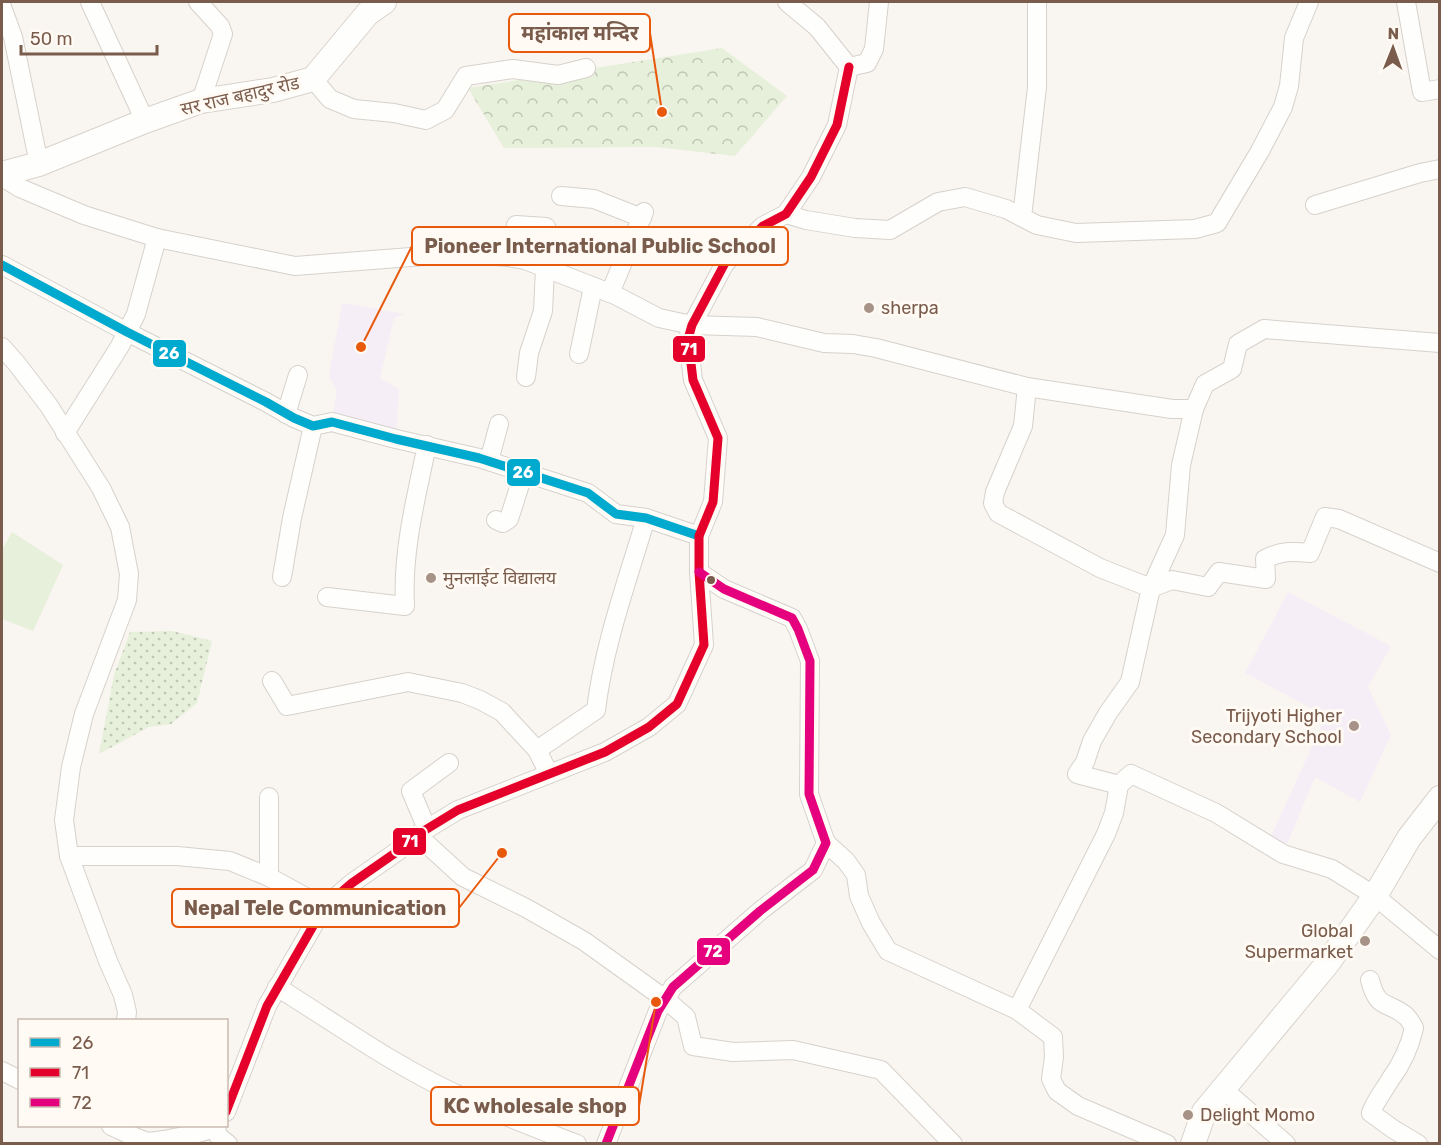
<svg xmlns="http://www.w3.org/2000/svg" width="1441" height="1145" font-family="Rubik,'Noto Sans Devanagari',sans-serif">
<defs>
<pattern id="forest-crowns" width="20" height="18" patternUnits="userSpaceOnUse" patternTransform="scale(1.5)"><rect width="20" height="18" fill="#e7f0db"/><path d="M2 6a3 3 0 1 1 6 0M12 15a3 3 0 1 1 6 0" fill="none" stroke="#c0c6b4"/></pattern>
<pattern id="park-dots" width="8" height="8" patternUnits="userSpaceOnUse" patternTransform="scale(1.5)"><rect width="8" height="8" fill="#e7f0db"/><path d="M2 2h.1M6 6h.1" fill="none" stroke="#c0c6b4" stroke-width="1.8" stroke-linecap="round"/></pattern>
</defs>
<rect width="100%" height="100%" fill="#f9f5f0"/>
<g fill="#f6eef6">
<polygon points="342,303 404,314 394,318 380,378 399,389 396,438 332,420 337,391 329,376"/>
<polygon points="1288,592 1391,646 1368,687 1391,735 1360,802 1315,777 1283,854 1267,845 1326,716 1245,673"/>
</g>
<polygon fill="url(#forest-crowns)" points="722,48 787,96 735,156 656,147 504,148 468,88"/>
<polygon fill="url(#park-dots)" points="172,631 212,641 197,703 171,724 149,727 99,754 114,675 130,632"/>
<polygon fill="#e7f0db" points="12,532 63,565 33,631 2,619 2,550"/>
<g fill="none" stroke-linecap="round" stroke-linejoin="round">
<g stroke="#d7d1cb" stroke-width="20">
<g id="street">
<polyline points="90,2 145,121"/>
<polyline points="198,2 220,26 223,34 201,101"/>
<polyline points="787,2 817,27 849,67"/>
<polyline points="1406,2 1422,92 1440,89"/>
<polyline points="2,7 13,37 39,164"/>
<polyline points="849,67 867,63 874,49 879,2"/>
<polyline points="313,79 330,99 354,109 394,113 426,120 445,110 466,76 513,69 558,75 586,68"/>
<polyline points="2,177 20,188 84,215 157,238 295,266 462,253 508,257 525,260 615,295 659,318 692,325 757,327 824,343 853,344 876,348 1027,387 1172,409 1194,409 1205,384 1232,369 1238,344 1264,329 1440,343"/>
<polyline points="561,196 594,199 642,218"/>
<polyline points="1315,205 1420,173 1440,169"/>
<polyline points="786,214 806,220 855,228 890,230 938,202 965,197 1006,209 1037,225 1076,233 1195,229 1217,223 1260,151 1283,107 1289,86 1294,38 1309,2"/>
<polyline points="1022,217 1037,87 1037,2"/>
<polyline points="508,257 516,225 546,227"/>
<polyline points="2,265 127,332 266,402 294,418 313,426 332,422 396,439 479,458 588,493 616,514 646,518 699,536"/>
<polyline points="610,293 644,212"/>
<polyline points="2,347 17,364 49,406 101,488 120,527 129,574 127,600 84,714 71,767 64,820 69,856 108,961 123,995 127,1012 126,1020"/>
<polyline points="579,354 593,287"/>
<polyline points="526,377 529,353 543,311 545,268"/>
<path d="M1027,387L1023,426L995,492L993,503L998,513L1100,568L1151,588L1172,580L1208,587L1219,572L1266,579L1265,559C1281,551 1292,551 1310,553L1325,517L1339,519L1440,563"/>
<polyline points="286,414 298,375"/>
<polyline points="65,433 120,346 136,314 157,238"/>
<polyline points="489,461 499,424"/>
<polyline points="496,520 503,523 509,519 524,472"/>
<polyline points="282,577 292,518 313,426"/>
<path d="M327,597L405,606C402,551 416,498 427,445"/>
<polyline points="272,681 287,706 408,682 462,693 480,700 502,712 537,750 549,774"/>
<path d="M537,750L596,710C604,644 627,582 646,518"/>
<polyline points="1119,785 1131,774 1216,813 1283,854 1332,869 1375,896 1440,950"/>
<polyline points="427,829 411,791 449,763"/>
<polyline points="417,835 463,877 526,908 584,941 665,999 686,1017 693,1046 733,1052 793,1050 881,1070 953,1144"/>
<polyline points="826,843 846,861 856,875 859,896 871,923 888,951 1017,1010 1053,1037 1054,1057 1051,1079 1057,1091 1078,1106 1167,1144"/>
<polyline points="69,856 177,856 230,861 269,877 324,907"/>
<polyline points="269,877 269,797"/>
<path d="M1370,980C1378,1011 1387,1000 1406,1016C1409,1019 1412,1024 1414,1028C1410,1046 1401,1065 1390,1080C1383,1092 1375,1101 1371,1113L1393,1129L1418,1144"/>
<path d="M277,987C335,1023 392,1064 454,1093C494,1113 536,1128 577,1144"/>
<polyline points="1017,1010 1106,834 1114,813 1119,785 1077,774 1085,762 1092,741 1108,713 1130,682 1151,588 1175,535 1181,465 1194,409"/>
<polyline points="2,1071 20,1080"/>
<polyline points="1222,1088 1286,1144"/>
<polyline points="226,1112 267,1006 324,907 352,883 398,851 417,835 458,810 605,752 649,727 677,704 704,645 699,572 699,536 713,502 718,438 693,380 688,339 692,325 725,263 763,226 786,214 811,177 837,125 849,67"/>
<path d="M111,1126C122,1130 134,1138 145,1141C154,1143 211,1132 217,1126"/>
<polyline points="215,1129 219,1137 228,1144"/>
<polyline points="606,1144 658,1011 673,987 760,911 813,870 826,843 809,794 810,661 798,629 792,618 724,589 699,572"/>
</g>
</g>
<g stroke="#d9d2cb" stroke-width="26">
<g id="secondary">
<polyline points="2,174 39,164 145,121 201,101 273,90 313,79 368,13 384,2"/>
<polyline points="1193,1144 1204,1112 1327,964 1375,896 1409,838 1440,798"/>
</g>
</g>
<use href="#street" stroke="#fefefd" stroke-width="18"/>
<use href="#secondary" stroke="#fefefd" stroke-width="24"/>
<g stroke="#fffaf3" stroke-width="14">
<polyline id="bus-1" points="2,265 127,332 266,402 294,418 313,426 332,422 396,439 479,458 588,493 616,514 646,518 699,536"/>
</g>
<g stroke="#fffaf3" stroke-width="14">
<polyline id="bus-2" points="226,1112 267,1006 324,907 352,883 398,851 417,835 458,810 605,752 649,727 677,704 704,645 699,572 699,536 713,502 718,438 693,380 688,339 692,325 725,263 763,226 786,214 811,177 837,125 849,67"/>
</g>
<g stroke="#fffaf3" stroke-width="14">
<polyline id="bus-3" points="606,1144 658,1011 673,987 760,911 813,870 826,843 809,794 810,661 798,629 792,618 724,589 699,572"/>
</g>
<use href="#bus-1" stroke="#00a9ce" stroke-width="9"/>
<use href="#bus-2" stroke="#e4002b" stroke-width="9"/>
<use href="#bus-3" stroke="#e5007d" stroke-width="9"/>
</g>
<g fill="#a69286" stroke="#fffaf3" stroke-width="2">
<circle cx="869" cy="308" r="6"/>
<circle cx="431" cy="578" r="6"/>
<circle cx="1354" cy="726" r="6"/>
<circle cx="1365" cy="941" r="6"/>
<circle cx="1188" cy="1115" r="6"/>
</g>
<circle fill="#7a5c4d" stroke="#fffaf3" stroke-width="2" cx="711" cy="580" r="5"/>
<g text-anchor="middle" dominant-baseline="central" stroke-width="6" stroke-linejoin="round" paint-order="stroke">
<g font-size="18" fill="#7a5c4d" stroke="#fffaf3">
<text transform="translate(240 96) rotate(-13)">सर राज बहादुर रोड</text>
</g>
<g font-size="18" fill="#7a5c4d" stroke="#fffaf3" text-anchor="start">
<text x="881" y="308">sherpa</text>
<text x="443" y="578">मुनलाईट विद्यालय</text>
<text x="1342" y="716" text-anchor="end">Trijyoti Higher<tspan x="1342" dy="21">Secondary School</tspan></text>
<text x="1353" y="931" text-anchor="end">Global<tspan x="1353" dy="21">Supermarket</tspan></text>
<text x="1200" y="1115">Delight Momo</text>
</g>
</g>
<path fill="none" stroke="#e8590c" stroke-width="2" d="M662 112L650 33M361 347L412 246M502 853L459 908M656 1002L639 1106"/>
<g fill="#e8590c" stroke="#fffaf3" stroke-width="2">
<circle cx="662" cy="112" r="6"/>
<circle cx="361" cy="347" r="6"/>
<circle cx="502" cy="853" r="6"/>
<circle cx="656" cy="1002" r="6"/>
</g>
<g fill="#fffaf3" stroke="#e8590c" stroke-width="2">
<rect x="509" y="14" width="141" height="38" rx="6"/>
<rect x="412" y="227" width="376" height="38" rx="6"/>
<rect x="172" y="889" width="287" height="38" rx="6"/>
<rect x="431" y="1087" width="208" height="38" rx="6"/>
</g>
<g font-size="20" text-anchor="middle" font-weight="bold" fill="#7a5c4d">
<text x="580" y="40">महांकाल मन्दिर</text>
<text x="600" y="253">Pioneer International Public School</text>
<text x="315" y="915">Nepal Tele Communication</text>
<text x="535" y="1113">KC wholesale shop</text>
</g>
<g stroke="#fffaf3" stroke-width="2">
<rect x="672" y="335" width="34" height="28" rx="6" fill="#e4002b"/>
<rect x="152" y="339" width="35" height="29" rx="6" fill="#00a9ce"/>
<rect x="506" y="458" width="35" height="29" rx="6" fill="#00a9ce"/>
<rect x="392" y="827" width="35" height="29" rx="6" fill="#e4002b"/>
<rect x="696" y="937" width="35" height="29" rx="6" fill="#e5007d"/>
</g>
<g font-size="16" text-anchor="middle" font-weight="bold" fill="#fff">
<text x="689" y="355">71</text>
<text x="169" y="359">26</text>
<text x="523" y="478">26</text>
<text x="410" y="847">71</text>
<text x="713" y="957">72</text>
</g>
<rect width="1441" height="1145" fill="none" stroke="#7a5c4d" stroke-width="6"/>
<rect x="18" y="1019" width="210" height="108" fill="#fffaf3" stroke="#cabbb1" stroke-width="1.5"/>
<rect x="30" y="1038" width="30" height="9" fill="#00a9ce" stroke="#cabbb1" stroke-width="1.5"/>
<text x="72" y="1049" font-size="18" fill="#7a5c4d">26</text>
<rect x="30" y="1068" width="30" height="9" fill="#e4002b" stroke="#cabbb1" stroke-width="1.5"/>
<text x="72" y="1079" font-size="18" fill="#7a5c4d">71</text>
<rect x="30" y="1098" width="30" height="9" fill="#e5007d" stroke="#cabbb1" stroke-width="1.5"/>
<text x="72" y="1109" font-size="18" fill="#7a5c4d">72</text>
<g transform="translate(1393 48) rotate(1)" stroke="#fffaf3" stroke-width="4.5" paint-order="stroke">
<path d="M0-4.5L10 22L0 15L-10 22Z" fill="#7a5c4d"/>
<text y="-9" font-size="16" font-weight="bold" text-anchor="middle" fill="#7a5c4d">N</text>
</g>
<path d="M21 45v9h136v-9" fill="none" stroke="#7a5c4d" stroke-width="3"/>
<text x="30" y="45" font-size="18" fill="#7a5c4d" stroke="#fffaf3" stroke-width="4.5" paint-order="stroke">50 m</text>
</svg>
